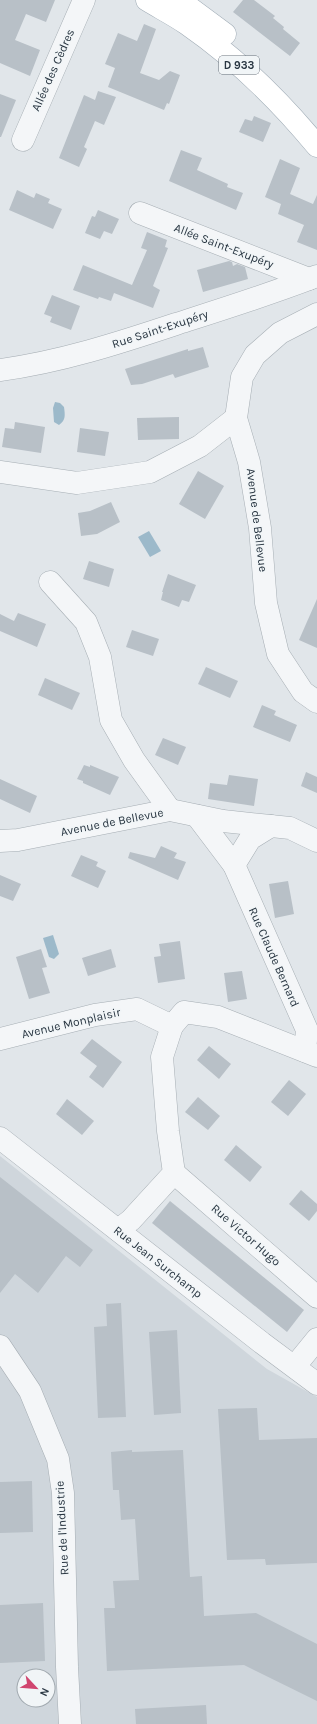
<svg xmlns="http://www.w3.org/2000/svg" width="317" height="1724" font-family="Karla,sans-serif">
<rect width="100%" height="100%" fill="#e1e6ea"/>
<path fill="#cfd6dc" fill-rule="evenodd" d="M0,1156L267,1369L317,1397V1724H0ZM24,1676H48V1700H24Z"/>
<g fill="#9cb9ca">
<path d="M55,402L60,403L64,407C65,415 66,420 59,425L54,422L53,408Z"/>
<polygon points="149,531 161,551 150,557 138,537"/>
<polygon points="53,935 59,954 54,959 49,957 43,938"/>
</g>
<g fill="#b8c0c7">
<polygon points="0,0 55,0 46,22 26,14 15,40 40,50 30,76 0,63"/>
<polygon points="243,0 254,0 275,16 273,18 284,27 283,29 300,43 290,56 233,12"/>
<polygon points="144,24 156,29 140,73 159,80 170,71 180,75 169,104 167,103 164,110 108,87 115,68 105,64 118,33 137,41"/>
<polygon points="98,91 116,97 104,125 95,121 84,147 87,149 79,167 59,158 84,95 95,100"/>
<polygon points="0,94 16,100 1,137 0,137"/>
<polygon points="254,116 271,123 263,142 239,132 245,119 252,121"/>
<polygon points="181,150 202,158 197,170 228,184 227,187 243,193 236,210 169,181"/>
<polygon points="280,159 300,168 290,194 313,204 317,195 317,250 297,242 304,225 278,214 281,204 265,197"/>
<polygon points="17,190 34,198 36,193 50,199 48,203 62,209 53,229 9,210"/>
<polygon points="98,210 119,219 112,234 104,231 100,239 85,233 92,216 95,217"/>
<polygon points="147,232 167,240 165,247 168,248 153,286 160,290 153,308 114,293 111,301 99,297 98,299 73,290 83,265 132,285 147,250 141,248"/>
<polygon points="229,261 232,262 233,266 237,264 245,267 248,279 203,292 197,270"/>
<polygon points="52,295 80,306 71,330 50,322 52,317 44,314"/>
<polygon points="203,347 209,367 175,378 173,374 142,384 131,385 125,369 188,349 188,351"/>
<polygon points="179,417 179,439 138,440 137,418"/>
<polygon points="15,422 45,427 41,453 2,447 5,428 14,429"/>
<polygon points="80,428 109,432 105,456 77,452"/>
<polygon points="198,471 224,486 205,519 179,504"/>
<polygon points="111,502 120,522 97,534 81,536 78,513 90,511"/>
<polygon points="89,561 114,569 109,587 83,579"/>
<polygon points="168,574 196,585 189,602 182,600 179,607 161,600 163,592 162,592"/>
<polygon points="317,599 317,648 299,640"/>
<polygon points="18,613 46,624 37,647 0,631 0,614 14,621"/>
<polygon points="132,630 159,639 153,656 126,647"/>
<polygon points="206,667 238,681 230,698 198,684"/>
<polygon points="45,678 80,693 72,710 38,695"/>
<polygon points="262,705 276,711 274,715 297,725 290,742 253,727"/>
<polygon points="163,738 186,747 178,765 155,755"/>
<polygon points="84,765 90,767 90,765 119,777 110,795 83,783 83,781 77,779"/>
<polygon points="306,772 317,777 317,793 301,786"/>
<polygon points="229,775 258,779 254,806 208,799 210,783 227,785"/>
<polygon points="0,779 37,796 30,813 0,799"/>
<polygon points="161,846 177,853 174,858 186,862 178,880 128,858 130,852 155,858"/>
<polygon points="81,855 98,862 96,866 106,871 98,888 71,876"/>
<polygon points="0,875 21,884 13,901 0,896"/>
<polygon points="288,881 294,914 275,918 269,884"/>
<polygon points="180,941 185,979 158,983 154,957 161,956 159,944"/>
<polygon points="41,949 47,967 42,968 50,993 29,999 16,957"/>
<polygon points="111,949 116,967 88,976 82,958"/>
<polygon points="242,971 247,999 228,1002 224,973"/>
<polygon points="92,1039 122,1062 103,1088 89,1077 97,1066 80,1053"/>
<polygon points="209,1046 231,1064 219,1079 197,1060"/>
<polygon points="289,1080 306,1094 288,1116 271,1102"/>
<polygon points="198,1097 220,1116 208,1130 185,1112"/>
<polygon points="67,1099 94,1121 82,1135 56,1114"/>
<polygon points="236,1145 262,1167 250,1182 224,1160"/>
<polygon points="0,1177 93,1250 80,1267 66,1256 38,1293 15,1274 0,1293"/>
<polygon points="301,1190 317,1204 317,1211 309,1221 289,1204"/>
<polygon points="170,1201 304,1310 287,1332 152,1223"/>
<polygon points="121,1303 126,1417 98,1418 94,1327 107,1326 106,1304"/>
<polygon points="177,1330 181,1413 154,1415 149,1332"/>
<polygon points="257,1408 259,1440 317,1438 317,1563 266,1565 265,1559 227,1560 218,1409"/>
<polygon points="132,1450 132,1452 183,1450 190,1577 202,1576 204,1616 256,1613 317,1644 317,1701 244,1665 107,1671 104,1608 115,1608 113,1581 139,1580 135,1519 121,1520 119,1490 113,1490 111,1452"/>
<polygon points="32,1481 33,1532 0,1533 0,1482"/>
<polygon points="43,1603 45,1661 0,1663 0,1605"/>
<polygon points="206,1705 207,1724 136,1724 135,1709"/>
</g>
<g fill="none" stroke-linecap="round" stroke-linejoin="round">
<g stroke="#a6aeb4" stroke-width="23">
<g id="minor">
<polyline points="23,140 84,0"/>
<polyline points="140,213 309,279"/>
<polyline points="317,314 280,333 255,355 242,377 236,418 249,462 260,528 266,603 278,654 303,692 317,702"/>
<path d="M0,370C60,362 119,343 176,324C223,309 271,294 317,276"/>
<polyline points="0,472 77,483 150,472 200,446 236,418"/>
<polyline points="50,582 86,622 100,657 111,720 134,760 170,810"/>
<polyline points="197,816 234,865 307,1030 305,1051"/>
<polyline points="0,841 18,840 170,810 223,821 290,828 317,841"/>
<polyline points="234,865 250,839 271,826"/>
<polyline points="0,1039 95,1015 137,1009 172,1026 184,1012 218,1017 317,1056"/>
<polyline points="0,1138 262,1343 317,1384"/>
<polyline points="174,1173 317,1297"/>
<polyline points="118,1230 131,1220 174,1173 168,1131 162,1057 172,1026"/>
<polyline points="0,1346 30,1391 58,1459 63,1493 67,1667 70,1724"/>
<polyline points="295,1366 317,1339"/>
</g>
</g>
<g stroke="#a0acb6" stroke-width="23">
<g id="major">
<path d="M147,0C160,8 174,15 187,24C236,58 279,100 317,146"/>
<polyline points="179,0 225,34"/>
</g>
</g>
<use href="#minor" stroke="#f4f6f8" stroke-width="22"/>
<use href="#major" stroke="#fff" stroke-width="22"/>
</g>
<g text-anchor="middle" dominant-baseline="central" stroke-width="3" stroke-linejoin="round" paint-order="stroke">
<rect fill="#f1f5f7" stroke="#656f78" stroke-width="1" x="219" y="56" width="40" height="18" rx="3"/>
<g font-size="11" font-weight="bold" fill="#293642">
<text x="239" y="65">D 933</text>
</g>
<g font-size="12" fill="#293642" stroke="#f1f5f7">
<text transform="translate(53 70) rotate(-66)">Allée des Cèdres</text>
<text transform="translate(224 246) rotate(21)">Allée Saint-Exupéry</text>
<text transform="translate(160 329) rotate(-18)">Rue Saint-Exupéry</text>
<text transform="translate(257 520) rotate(83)">Avenue de Bellevue</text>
<text transform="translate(112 822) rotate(-11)">Avenue de Bellevue</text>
<text transform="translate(274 957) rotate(66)">Rue Claude Bernard</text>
<text transform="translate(71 1023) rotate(-13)">Avenue Monplaisir</text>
<text transform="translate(246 1235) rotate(41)">Rue Victor Hugo</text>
<text transform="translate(158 1262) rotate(38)">Rue Jean Surchamp</text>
<text transform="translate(62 1528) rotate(-93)">Rue de l'Industrie</text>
</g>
</g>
<g transform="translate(36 1688) rotate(116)"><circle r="19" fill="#f1f5f7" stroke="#a1a9af"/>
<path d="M0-3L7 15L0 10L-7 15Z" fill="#d0456f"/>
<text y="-6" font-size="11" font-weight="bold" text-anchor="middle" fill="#293642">N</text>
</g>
</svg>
